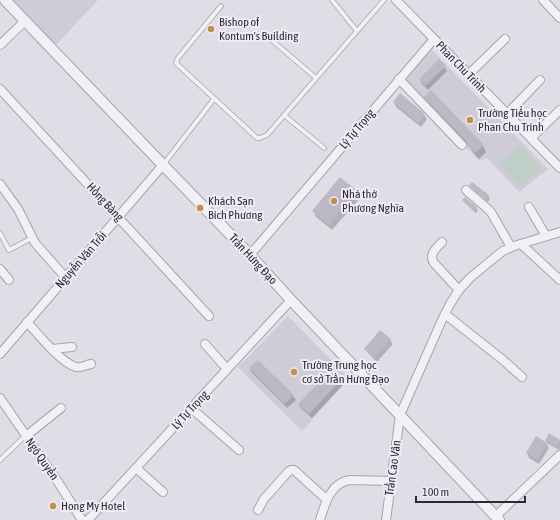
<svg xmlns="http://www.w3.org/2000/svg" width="560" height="520" font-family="'Asap Condensed',sans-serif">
<rect width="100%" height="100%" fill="#e0dde6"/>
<g fill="#cfccd7">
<polygon points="7,0 98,0 54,47"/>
<polygon points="430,48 548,169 519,192 487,158 479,161 405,82"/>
<polygon points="288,316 349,378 302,431 238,367"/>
</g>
<polygon fill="#bfcfc7" points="519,145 542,168 520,187 498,164"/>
<g fill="#0003">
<polygon points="445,67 447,71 428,90 422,84 420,79"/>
<polygon points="401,95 424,115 427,119 421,127 396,107 394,102"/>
<polygon points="425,97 483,146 486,152 479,159 472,151 469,146 428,103"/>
<polygon points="470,186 488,196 490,199 488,202 472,188"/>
<polygon points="356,192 360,198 332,230 316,217 313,211"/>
<polygon points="463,200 476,208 478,210 476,213 465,203"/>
<polygon points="390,340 393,344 377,362 368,353 365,349"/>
<polygon points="250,369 293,396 296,400 287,408 252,373"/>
<polygon points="331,371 341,381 343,385 312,418 301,408 299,404"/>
<polygon points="546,441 560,441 560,448 559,450 548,444"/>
<polygon points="546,443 549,448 539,464 529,458 527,453"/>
</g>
<g fill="#bdb8c5">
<polygon points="439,59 446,66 425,86 419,79"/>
<polygon points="431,90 484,145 475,153 467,145 466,141 423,97"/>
<polygon points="400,93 425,114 418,123 393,102"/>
<polygon points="340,177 357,191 329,225 312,211"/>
<polygon points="472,182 489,195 486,200 469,185"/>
<polygon points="465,197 477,207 474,211 462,200"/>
<polygon points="380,330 391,339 374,358 364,349"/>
<polygon points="258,360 274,376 274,375 294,395 284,404 249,368"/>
<polygon points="331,370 341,380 309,414 298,404"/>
<polygon points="549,433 560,440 560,443 557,448 545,441"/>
<polygon points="536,436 547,443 537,460 526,453"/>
</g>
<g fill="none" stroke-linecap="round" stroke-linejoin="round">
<g stroke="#a7a3af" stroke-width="5.5">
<g id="service">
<polyline points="332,0 357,31"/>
<polyline points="221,6 178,58 176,63 178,65 257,138 260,138 267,135 384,0"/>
<polyline points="267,36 316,78"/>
<polyline points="284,115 324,148"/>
<polyline points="163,165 214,99"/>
<polyline points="0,233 9,250 32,238"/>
<polyline points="0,460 25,436"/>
</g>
</g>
<g stroke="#a7a3af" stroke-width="10">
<g id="minor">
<polyline points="396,0 560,168"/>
<polyline points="543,0 560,18"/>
<polyline points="0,45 25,21"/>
<polyline points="469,74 505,39"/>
<polyline points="399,79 462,145"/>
<polyline points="0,89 209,316"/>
<polyline points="507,114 540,80"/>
<polyline points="531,138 560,110"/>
<polyline points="0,184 18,209 35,243 66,278"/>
<polyline points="466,190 489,210 492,214 511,247"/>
<polyline points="529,207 546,236"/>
<path d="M442,242C437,248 428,254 434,263L459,290"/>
<polyline points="521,244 560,280"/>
<polyline points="250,255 434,39"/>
<polyline points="0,269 9,280"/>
<polyline points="445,314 503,360 522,377"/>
<path d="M27,322C38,334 61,363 76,367C80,368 86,365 91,364"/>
<polyline points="205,344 227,369"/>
<polyline points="52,349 72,347"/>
<polyline points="0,354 163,165"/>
<polyline points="0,398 58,482 82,520"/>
<polyline points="191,408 239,450"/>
<polyline points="26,436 61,408"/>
<polyline points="136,468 163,492"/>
<polyline points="258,510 264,499 289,471 291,470 294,470 326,499"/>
<polyline points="496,516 560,455"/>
<polyline points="88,520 291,300"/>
<path d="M320,520C325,504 330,483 350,480L391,481"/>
<polyline points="386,520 400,415 442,320 450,304 459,290 470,278 494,258 503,251 514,246 560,232"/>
</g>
</g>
<g stroke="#a7a3af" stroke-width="12">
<polyline id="tertiary" points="5,0 163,165 250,255 291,300 499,520"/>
</g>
<use href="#service" stroke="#f1f0f4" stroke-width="4"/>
<use href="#minor" stroke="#f1f0f4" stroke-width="8"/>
<use href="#tertiary" stroke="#f1f0f4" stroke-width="10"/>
</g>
<g fill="#c0904d" stroke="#efedf4" stroke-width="1.5">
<circle cx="211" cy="29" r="4"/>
<circle cx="470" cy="120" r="4"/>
<circle cx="334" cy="201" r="4"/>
<circle cx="200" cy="208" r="4"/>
<circle cx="294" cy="372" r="4"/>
<circle cx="53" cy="506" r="4"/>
</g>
<g text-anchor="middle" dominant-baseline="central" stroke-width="4" stroke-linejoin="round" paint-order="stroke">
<g font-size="12" fill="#2f283b" stroke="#efedf4" text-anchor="start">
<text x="219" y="22">Bishop of<tspan x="219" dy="14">Kontum's Building</tspan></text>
<text x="478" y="113">Trường Tiểu học<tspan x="478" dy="14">Phan Chu Trinh</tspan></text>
<text x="342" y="194">Nhà thờ<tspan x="342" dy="14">Phương Nghĩa</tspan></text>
<text x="208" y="201">Khách Sạn<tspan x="208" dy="14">Bích Phương</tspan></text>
<text x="302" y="365">Trường Trung học<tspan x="302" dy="14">cơ sở Trần Hưng Đạo</tspan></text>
<text x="61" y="506">Hong My Hotel</text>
</g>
<g font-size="12" fill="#2f283b" stroke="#efedf4">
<text transform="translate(461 67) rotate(46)">Phan Chu Trinh</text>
<text transform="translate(357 129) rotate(-50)">Lý Tự Trọng</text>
<text transform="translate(105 202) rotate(47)">Hồng Bàng</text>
<text transform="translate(253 259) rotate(47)">Trần Hưng Đạo</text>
<text transform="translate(81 260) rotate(-49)">Nguyễn Văn Trỗi</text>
<text transform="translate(190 410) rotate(-47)">Lý Tự Trọng</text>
<text transform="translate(42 459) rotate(55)">Ngô Quyền</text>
<text transform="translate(393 468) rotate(-82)">Trần Cao Vân</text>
</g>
</g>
<path d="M416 496v6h109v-6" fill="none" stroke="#2f283b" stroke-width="2"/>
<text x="422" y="496" font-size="12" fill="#2f283b" stroke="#efedf4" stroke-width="3" paint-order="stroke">100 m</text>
</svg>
